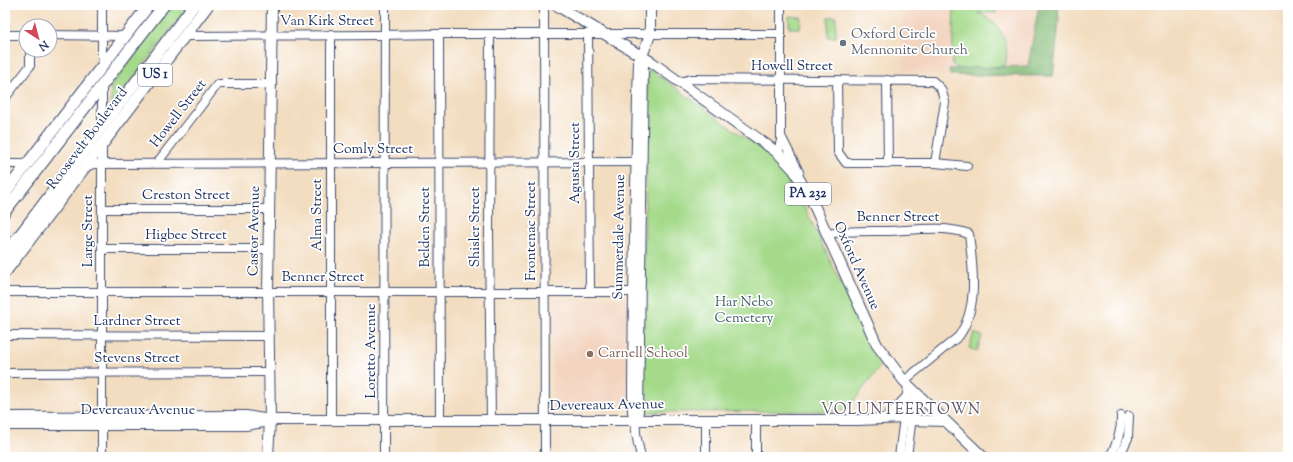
<svg xmlns="http://www.w3.org/2000/svg" width="1293" height="462" font-family="'Sorts Mill Goudy',serif">
<rect width="100%" height="100%" fill="#fff"/>
<filter id="ink" filterUnits="userSpaceOnUse"><feTurbulence type="fractalNoise" baseFrequency=".025" numOctaves="2"/><feDisplacementMap in="SourceGraphic" scale="8" xChannelSelector="R" yChannelSelector="G"/><feConvolveMatrix kernelMatrix="1 2 1 2 8 2 1 2 1" color-interpolation-filters="sRGB"/></filter>
<filter id="wash" filterUnits="userSpaceOnUse"><feTurbulence type="fractalNoise" baseFrequency=".012" numOctaves="4" result="noise"/><feDisplacementMap in="SourceGraphic" scale="16" xChannelSelector="R" yChannelSelector="G"/><feGaussianBlur stdDeviation="0.9" result="paint"/><feColorMatrix in="noise" values="0 0 0 0 0 0 0 0 0 0 0 0 0 0 0 0 0 1.4 0 .05"/><feComposite in="paint" operator="in"/></filter>
<g filter="url(#wash)">
<rect width="100%" height="100%" fill="#f3ddc0"/>
<g fill="#f3d4bf">
<polygon points="903,5 1039,5 1028,66 949,69 950,75 903,71"/>
<polygon points="553,299 629,299 628,409 552,409"/>
</g>
<g fill="#a4da8a" stroke="#608474">
<polygon points="171,5 189,5 111,108 111,85 159,24"/>
<path d="M954,5H996V13H978C1000,22 1011,42 1005,66L959,69L952,64Z"/>
<polygon points="789,16 801,17 800,28 789,28"/>
<rect x="828" y="17" width="8" height="20"/>
<polygon points="648,68 772,157 783,168 795,187 873,350 882,364 846,411 641,412"/>
<polygon points="974,333 982,336 977,351 969,348"/>
</g>
<polygon fill="#83ba76" stroke="#4f746a" points="1039,5 1058,5 1059,21 1053,76 950,75 949,69 1028,66"/>
</g>
<g filter="url(#ink)">
<g fill="none" stroke-linecap="round" stroke-linejoin="round">
<g stroke="#3b496d" stroke-width="10">
<g id="minor">
<polyline points="544,5 545,457"/>
<polyline points="439,34 440,420"/>
<polyline points="490,34 489,230 491,420"/>
<polyline points="588,34 590,292"/>
<polyline points="5,35 26,35"/>
<polyline points="50,35 125,36"/>
<path d="M185,36C270,35 354,36 439,34H780"/>
<polyline points="102,68 102,5"/>
<polyline points="837,80 838,152 846,163 935,163 967,166"/>
<polyline points="887,80 888,164"/>
<polyline points="680,82 691,79 933,81 941,89 945,102 935,163"/>
<polyline points="102,84 102,128"/>
<polyline points="5,98 30,66 30,50"/>
<polyline points="782,138 799,172"/>
<polyline points="778,153 781,140 781,5"/>
<polyline points="157,163 217,85 219,84 271,84"/>
<polyline points="5,164 28,164"/>
<polyline points="85,167 94,164 640,162"/>
<polyline points="102,209 270,209"/>
<path d="M827,234C847,230 868,231 889,231C914,230 945,225 969,234C973,268 979,307 959,336L904,381"/>
<polyline points="102,249 269,249"/>
<polyline points="5,292 638,292"/>
<polyline points="5,335 269,336"/>
<polyline points="5,373 269,372"/>
<polyline points="886,418 907,396"/>
<polyline points="706,419 706,457"/>
<polyline points="756,419 756,457"/>
<polyline points="331,420 331,34"/>
<path d="M635,420L632,412C632,295 635,177 638,60L642,56L644,65L639,412C632,427 638,442 641,457"/>
<polyline points="102,457 102,144"/>
<polyline points="384,457 385,5"/>
<polyline points="899,457 908,385"/>
<polyline points="907,457 915,392"/>
<path d="M1110,457C1117,444 1122,431 1121,416"/>
<polyline points="1119,457 1128,438 1129,416"/>
</g>
</g>
<g stroke="#3b496d" stroke-width="12">
<g id="major">
<polyline points="556,5 653,63 778,153 794,170 813,203 877,345 904,381 983,457"/>
<polyline points="642,56 650,35 650,5"/>
<polyline points="5,417 246,416 270,420 859,420 904,418 911,420 944,421"/>
<polyline points="5,425 246,425 264,422"/>
<polyline points="268,457 270,420 268,291 272,5"/>
</g>
</g>
<g stroke="#3b496d" stroke-width="13">
<g id="highway">
<polyline points="5,193 149,5"/>
<polyline points="5,211 164,5"/>
<polyline points="5,255 194,5"/>
<polyline points="5,272 208,5"/>
</g>
</g>
<use href="#minor" stroke="#fff" stroke-width="8"/>
<use href="#major" stroke="#fff" stroke-width="10"/>
<use href="#highway" stroke="#fff" stroke-width="11"/>
</g>
</g>
<circle fill="#6b7280" stroke="#fff" stroke-width="1.5" cx="843" cy="43" r="4"/>
<circle fill="#8d6e63" stroke="#fff" stroke-width="1.5" cx="590" cy="354" r="4"/>
<g text-anchor="middle" dominant-baseline="central" stroke-width="3.5" stroke-linejoin="round" paint-order="stroke">
<g fill="#fff" stroke="#5f6d8e" stroke-width="1">
<rect x="138" y="64" width="34" height="22" rx="3"/>
<rect x="785" y="183" width="46" height="22" rx="3"/>
</g>
<g font-size="13" font-weight="bold" fill="#1b2f5e">
<text x="155" y="75">US 1</text>
<text x="808" y="194">PA 232</text>
</g>
<g font-size="14" fill="#1b2f5e" stroke="#fff">
<text x="327" y="22">Van Kirk Street</text>
<text x="792" y="67">Howell Street</text>
<text transform="translate(179 114) rotate(-52)">Howell Street</text>
<text transform="translate(88 139) rotate(-53)">Roosevelt Boulevard</text>
<text x="373" y="150">Comly Street</text>
<text transform="translate(576 163) rotate(-90)">Agusta Street</text>
<text x="186" y="196">Creston Street</text>
<text transform="translate(318 215) rotate(-90)">Alma Street</text>
<text x="898" y="218">Benner Street</text>
<text transform="translate(426 227) rotate(-90)">Belden Street</text>
<text transform="translate(476 227) rotate(-90)">Shisler Street</text>
<text transform="translate(89 231) rotate(-90)">Large Street</text>
<text transform="translate(255 231) rotate(-89)">Castor Avenue</text>
<text transform="translate(532 231) rotate(-90)">Frontenac Street</text>
<text x="186" y="236">Higbee Street</text>
<text transform="translate(620 237) rotate(-89)">Summerdale Avenue</text>
<text transform="translate(856 266) rotate(66)">Oxford Avenue</text>
<text x="323" y="278">Benner Street</text>
<text x="137" y="322">Lardner Street</text>
<text transform="translate(372 351) rotate(-90)">Loretto Avenue</text>
<text x="137" y="359">Stevens Street</text>
<text transform="translate(607 406) rotate(-1)">Devereaux Avenue</text>
<text x="138" y="411">Devereaux Avenue</text>
</g>
<g font-size="14" fill="#5b616d" stroke="#fff" text-anchor="start">
<text x="851" y="35">Oxford Circle<tspan x="851" dy="16">Mennonite Church</tspan></text>
</g>
<g font-size="14" fill="#44626b" stroke="#fff">
<text x="744" y="303">Har Nebo<tspan x="744" dy="16">Cemetery</tspan></text>
</g>
<g font-size="14" fill="#785e54" stroke="#fff" text-anchor="start">
<text x="598" y="354">Carnell School</text>
</g>
<g font-size="15" letter-spacing="1" fill="#5e5767" stroke="#fff">
<text x="901" y="410">VOLUNTEERTOWN</text>
</g>
</g>
<rect width="1293" height="462" fill="none" stroke="#fff" stroke-width="20"/>
<g transform="translate(38 38) rotate(144)"><circle r="19" fill="#ffffff" stroke="#a4acbf"/>
<path d="M0-3L7 15L0 10L-7 15Z" fill="#d1495b"/>
<text y="-6" font-size="11" font-weight="bold" text-anchor="middle" fill="#1b2f5e">N</text>
</g>
</svg>
